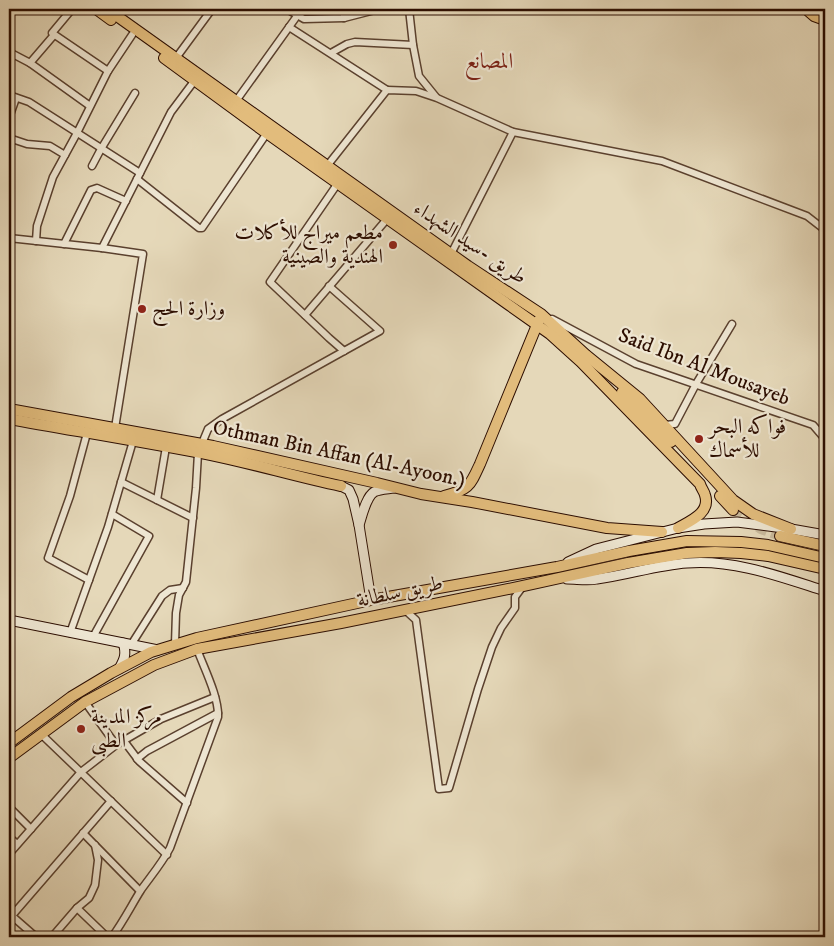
<svg xmlns="http://www.w3.org/2000/svg" width="834" height="946" font-family="'IM FELL DW Pica',Amiri,serif">
<rect width="100%" height="100%" fill="#e5d8b9"/>
<filter id="stains"><feTurbulence type="fractalNoise" baseFrequency=".004" numOctaves="4"/><feColorMatrix values="0 0 0 0 .2 0 0 0 0 .09 0 0 0 0 .02 0 0 0 .5 -.17"/></filter>
<radialGradient id="worn" r=".72"><stop offset=".6" stop-color="#630" stop-opacity="0"/><stop offset="1" stop-color="#630" stop-opacity=".3"/></radialGradient>
<g fill="none" stroke-linecap="round" stroke-linejoin="round">
<polyline stroke="#c9ba9d" stroke-width="10" stroke-dasharray="10 5" stroke-linecap="butt" points="733,510 761,529 780,536"/>
<g stroke="#5a402e" stroke-width="9">
<g id="street">
<polyline points="72,9 52,33 108,71"/>
<polyline points="287,9 304,19 344,18 379,9"/>
<polyline points="409,9 413,45 419,76 436,97"/>
<polyline points="115,15 124,9"/>
<polyline points="344,18 344,9"/>
<polyline points="289,27 387,90"/>
<polyline points="9,52 30,63 90,106"/>
<polyline points="331,53 347,44 355,42 413,45"/>
<polyline points="176,58 212,9"/>
<polyline points="30,63 54,35"/>
<polyline points="9,95 29,102 140,173"/>
<polyline points="236,101 297,16"/>
<polyline points="9,118 16,98"/>
<polyline points="9,138 27,144 50,146 65,155"/>
<polyline points="92,166 101,149 135,93"/>
<polyline points="327,166 387,90 416,91 437,98 513,132 662,161 807,216 825,230"/>
<polyline points="137,179 199,228 202,228 267,133"/>
<polyline points="338,183 270,282 329,338 344,351"/>
<polyline points="9,238 102,248 143,254 115,428"/>
<polyline points="36,241 37,226 53,177 77,133 108,71 132,35"/>
<polyline points="64,244 91,190 97,188 126,201"/>
<polyline points="102,248 171,112 195,80"/>
<polyline points="451,254 513,132"/>
<polyline points="305,315 387,219"/>
<polyline points="552,319 636,364 813,425 825,439"/>
<polyline points="665,425 675,424 696,384 732,324"/>
<polyline points="87,433 70,496 48,558 89,580"/>
<polyline points="121,482 193,518"/>
<polyline points="157,500 166,447"/>
<polyline points="405,610 416,620 439,789 449,788 478,689 492,647 501,628 515,608 515,597 523,586"/>
<polyline points="70,633 108,527 133,441"/>
<polyline points="93,637 149,536 112,514"/>
<polyline points="175,644 176,613 179,595 186,582 196,488 198,453 208,429 222,419 380,331 329,286"/>
<polyline points="131,645 162,596 170,590 183,588"/>
<polyline points="85,702 116,745"/>
<polyline points="41,734 167,855"/>
<polyline points="124,741 139,761 187,803"/>
<polyline points="137,759 147,751 218,713"/>
<polyline points="9,807 31,829"/>
<polyline points="83,833 140,891"/>
<polyline points="9,837 17,844"/>
<polyline points="9,854 81,772 116,745 161,719 215,697"/>
<polyline points="77,908 107,937"/>
<polyline points="12,916 36,937"/>
<polyline points="9,919 111,801"/>
<polyline points="52,937 77,908 89,898 95,885 98,860 95,845"/>
<path d="M112,937C123,922 131,906 141,890C151,876 162,863 170,848L218,717C219,697 204,668 197,649"/>
</g>
</g>
<g stroke="#2c0d00" stroke-width="11">
<g id="secondary">
<polyline points="341,486 349,490 353,499 359,525 371,600"/>
<path d="M359,525C362,516 366,497 374,492C379,489 388,489 394,488"/>
<polyline points="568,562 596,549 678,528 704,524 737,522 791,529 825,535"/>
<path d="M567,579C577,579 588,581 597,579C628,575 657,565 687,563C734,559 781,577 825,591"/>
<polyline points="9,620 158,650"/>
<path d="M119,669C124,660 127,654 123,643"/>
</g>
</g>
<g stroke="#2c0d00" stroke-width="12">
<g id="primary">
<polyline points="96,9 111,20"/>
<polyline points="107,9 468,266 541,314 586,355 640,399 733,500 753,514 791,529"/>
<polyline points="806,9 814,16 825,20"/>
<polyline points="818,9 825,12"/>
<path d="M164,58L265,132L509,305L550,334L581,362L700,484C701,488 704,491 705,495C711,513 690,521 678,528"/>
<polyline points="622,392 671,442"/>
<polyline points="9,409 213,446 377,483 421,494 472,502 607,528 662,532"/>
<path d="M9,419C76,431 144,442 211,455C255,464 297,477 341,486"/>
<path d="M444,496C469,489 469,488 480,464L539,320"/>
<polyline points="720,496 733,510"/>
<polyline points="780,536 825,546"/>
<polyline points="9,743 71,697 111,673 151,652 197,638 371,600 557,567 629,551 687,541 741,542 768,545 825,558"/>
<polyline points="9,758 85,702 154,665 197,649 341,623 523,586 628,563 687,553 715,552 741,553 768,556 825,569"/>
</g>
</g>
<use href="#street" stroke="#eee6d2" stroke-width="6"/>
<use href="#secondary" stroke="#eee6d2" stroke-width="9"/>
<use href="#primary" stroke="#e2bc7c" stroke-width="10"/>
</g>
<g fill="#8f2418" stroke="#eee6d2" stroke-width="2">
<circle cx="393" cy="245" r="5"/>
<circle cx="142" cy="309" r="5"/>
<circle cx="699" cy="439" r="5"/>
<circle cx="81" cy="729" r="5"/>
</g>
<g text-anchor="middle" dominant-baseline="central" stroke-width="4.5" stroke-linejoin="round" paint-order="stroke">
<g font-size="21" fill="#2c0d00" stroke="#eee6d2" text-anchor="start">
<text x="383" y="233" text-anchor="end">مطعم ميراج للأكلات<tspan x="383" dy="24">الهندية والصينية</tspan></text>
<text x="152" y="309">وزارة الحج</text>
<text x="709" y="427">فواكه البحر<tspan x="709" dy="24">للأسماك</tspan></text>
<text x="91" y="717">مرکز المدینة<tspan x="91" dy="24">الطبی</tspan></text>
</g>
<g font-size="21" fill="#2c0d00" stroke="#eee6d2">
<text transform="translate(470 243) rotate(34)">طريق -سيد الشهداء</text>
<text transform="translate(704 367) rotate(21)">Said Ibn Al Mousayeb</text>
<text transform="translate(339 454) rotate(12)">Othman Bin Affan (Al-Ayoon.)</text>
<text transform="translate(400 592) rotate(-12)">طريق سلطانة</text>
</g>
<g font-size="22" fill="#7a1f14" stroke="#eee6d2">
<text x="489" y="61">المصانع</text>
</g>
</g>
<rect width="834" height="946" fill="none" stroke="#e5d8b9" stroke-width="30"/>
<rect x="10" y="10" width="814" height="926" fill="none" stroke="#2c0d00" stroke-width="2.5"/>
<rect x="15" y="15" width="804" height="916" fill="none" stroke="#2c0d00"/>
<rect width="100%" height="100%" filter="url(#stains)"/>
<rect width="100%" height="100%" fill="url(#worn)"/>
</svg>
